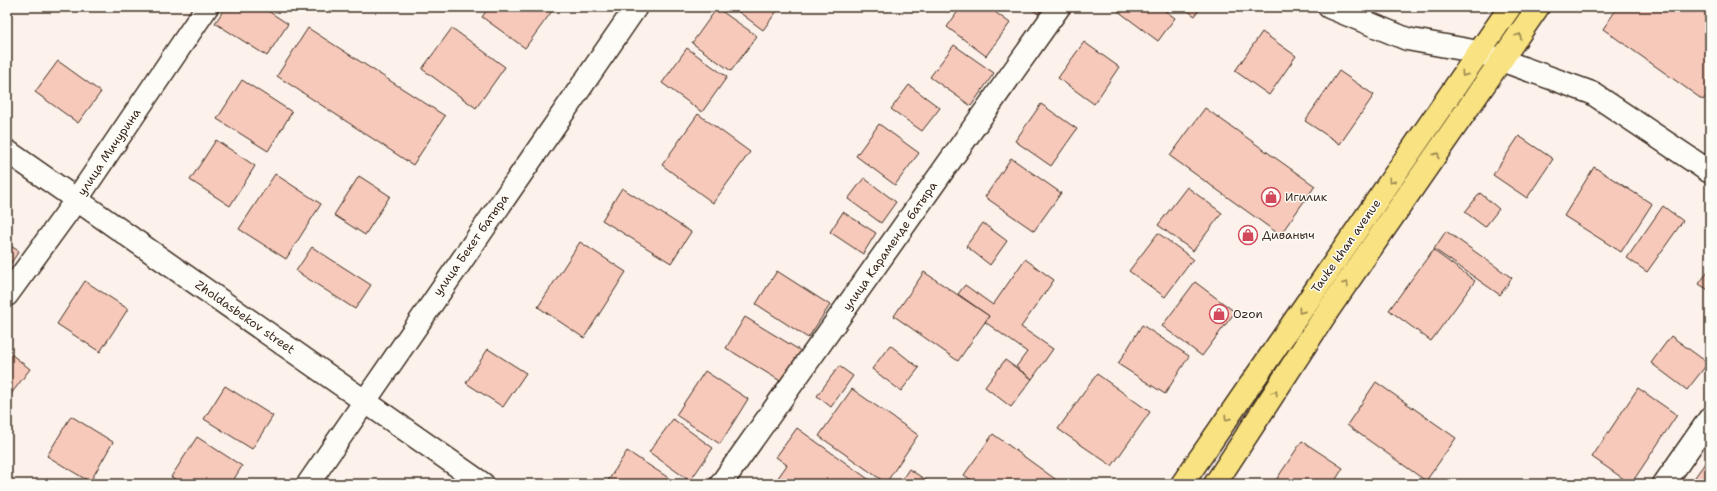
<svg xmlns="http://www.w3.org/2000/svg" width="1717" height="491" font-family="'Shantell Sans',sans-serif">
<rect width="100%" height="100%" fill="#fcf2eb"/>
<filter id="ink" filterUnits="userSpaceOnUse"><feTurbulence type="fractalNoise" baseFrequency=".025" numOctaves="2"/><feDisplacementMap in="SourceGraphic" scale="8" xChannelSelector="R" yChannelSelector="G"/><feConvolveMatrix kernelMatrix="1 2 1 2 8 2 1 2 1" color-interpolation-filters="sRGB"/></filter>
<g filter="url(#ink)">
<g fill="#f7c9bb" stroke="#3b2a1e">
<polygon points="226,7 262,7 288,24 267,56 215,23"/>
<polygon points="489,7 555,7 525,48 482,17"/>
<polygon points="732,7 780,7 763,30"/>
<polygon points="961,7 988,7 1010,23 986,56 947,27"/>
<polygon points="1029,7 1042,7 1038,14"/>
<polygon points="1121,7 1160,7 1175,18 1158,41 1118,11"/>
<polygon points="1182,7 1201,7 1195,16"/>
<polygon points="1618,7 1699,7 1710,15 1710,91 1703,100 1603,29"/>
<polygon points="717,8 757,36 731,71 692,43"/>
<polygon points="308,28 445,116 413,165 277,76"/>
<polygon points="452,28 505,67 476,108 422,69"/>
<polygon points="1262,32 1296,56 1269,95 1235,71"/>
<polygon points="1084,42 1119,67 1094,104 1058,78"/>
<polygon points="954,45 994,73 971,106 930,77"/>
<polygon points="687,48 727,77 702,112 662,83"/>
<polygon points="58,61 101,92 78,123 35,92"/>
<polygon points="1339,71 1374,95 1340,144 1305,121"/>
<polygon points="242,80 292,112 268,151 217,119"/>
<polygon points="909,85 940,108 922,131 891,109"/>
<polygon points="1041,104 1077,129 1051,166 1015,141"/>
<polygon points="1205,108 1315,186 1280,235 1170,156"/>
<polygon points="698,114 750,152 713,203 662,165"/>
<polygon points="879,124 919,153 895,185 856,156"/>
<polygon points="1519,136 1553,159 1527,198 1493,175"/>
<polygon points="216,140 255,166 230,206 190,180"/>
<polygon points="1011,158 1061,193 1034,231 985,197"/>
<polygon points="1594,167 1652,204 1621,252 1564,216"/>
<polygon points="275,174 321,204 286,259 239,229"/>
<polygon points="359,176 390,196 365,235 334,215"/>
<polygon points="864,178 896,202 881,223 848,199"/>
<polygon points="1187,187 1222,213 1193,251 1158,225"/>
<polygon points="622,188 691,232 671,263 602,220"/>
<polygon points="1480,193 1499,209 1485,227 1465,212"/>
<polygon points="1663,206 1683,221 1647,272 1627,258"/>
<polygon points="843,212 876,233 863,254 830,232"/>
<polygon points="983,223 1007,241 990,265 966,246"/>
<polygon points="1446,231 1512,278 1500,295 1434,249"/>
<polygon points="1158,233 1193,259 1165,297 1129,271"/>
<polygon points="580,242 626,272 584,338 538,307"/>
<polygon points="7,244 19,251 7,269"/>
<polygon points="312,247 371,285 355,309 296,271"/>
<polygon points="1433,250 1475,281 1431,341 1389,310"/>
<polygon points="1025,259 1054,280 1021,327 1053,349 1032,379 1016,367 1027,352 985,322 989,316 958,294 965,285 993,305"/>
<polygon points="1710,268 1710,291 1699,284"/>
<polygon points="777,271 830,305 808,338 756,304"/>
<polygon points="924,272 989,316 958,361 894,316"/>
<polygon points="85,281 128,309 100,352 57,324"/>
<polygon points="1195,282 1235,312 1202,356 1162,326"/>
<polygon points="745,317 806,354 787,385 726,348"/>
<polygon points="1142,325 1189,356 1165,394 1118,364"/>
<polygon points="1671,336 1708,363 1687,390 1651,363"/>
<polygon points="890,345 919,368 901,391 872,369"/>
<polygon points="488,349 526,373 503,407 466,383"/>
<polygon points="7,351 30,369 8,398 7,397"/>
<polygon points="1005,360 1032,379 1011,407 985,387"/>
<polygon points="839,366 853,376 831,407 817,396"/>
<polygon points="705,371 748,399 720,444 676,415"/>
<polygon points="1097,374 1150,412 1112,466 1058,429"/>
<polygon points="1376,382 1456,438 1426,481 1347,425"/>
<polygon points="225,386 273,416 252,449 204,419"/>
<polygon points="1638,388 1677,415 1631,484 1592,457"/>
<polygon points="852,389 918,435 886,483 819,436"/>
<polygon points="71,416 113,442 90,482 47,456"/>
<polygon points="673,419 713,448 690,481 649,452"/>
<polygon points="797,428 871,481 868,484 777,484 775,482 787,465 776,457"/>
<polygon points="993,434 1062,484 977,484 964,475"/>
<polygon points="197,437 242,466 231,484 183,484 171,477"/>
<polygon points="1302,441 1343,468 1333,484 1282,484 1276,480"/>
<polygon points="627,451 678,484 606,484"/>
<polygon points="1708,459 1710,460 1710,484 1690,484"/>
<polygon points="909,469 932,484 899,484"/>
</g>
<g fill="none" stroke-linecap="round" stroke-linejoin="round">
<g stroke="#3b2a1e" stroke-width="25">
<g id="minor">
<polyline points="1329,7 1407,39 1479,52 1592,93 1710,172"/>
<polyline points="7,151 483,484"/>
<polyline points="7,295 77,199 207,7"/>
<polyline points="308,484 636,7"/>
<polyline points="721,484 1059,7"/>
<polyline points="1664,484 1710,418"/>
</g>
</g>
<g stroke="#3b2a1e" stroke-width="25">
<g id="major">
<polyline points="1182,484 1510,7"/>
<polyline points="1215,484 1329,309 1538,7"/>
</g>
</g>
<use href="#minor" stroke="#fdfcf7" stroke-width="22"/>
<use href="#major" stroke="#f8e281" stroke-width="22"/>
</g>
<defs><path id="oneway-chevron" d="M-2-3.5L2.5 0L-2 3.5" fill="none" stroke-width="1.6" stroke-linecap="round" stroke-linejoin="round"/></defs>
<g stroke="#9a8650">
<use href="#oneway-chevron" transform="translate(1519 36) rotate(-57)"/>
<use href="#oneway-chevron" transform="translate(1464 74) rotate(125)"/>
<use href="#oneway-chevron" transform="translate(1437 155) rotate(-55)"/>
<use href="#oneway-chevron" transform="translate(1391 181) rotate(125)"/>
<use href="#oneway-chevron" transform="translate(1346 284) rotate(-55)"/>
<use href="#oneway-chevron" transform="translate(1301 311) rotate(125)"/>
<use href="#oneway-chevron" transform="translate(1275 393) rotate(-57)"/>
<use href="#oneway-chevron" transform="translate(1227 418) rotate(125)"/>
</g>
</g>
<defs>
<g id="shop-ring" transform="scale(1)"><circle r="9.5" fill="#fdfcf7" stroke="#d1495b" stroke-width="1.5"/><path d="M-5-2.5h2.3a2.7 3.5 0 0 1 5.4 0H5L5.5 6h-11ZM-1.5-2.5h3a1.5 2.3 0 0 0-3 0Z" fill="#d1495b"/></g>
</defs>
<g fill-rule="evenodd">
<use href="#shop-ring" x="1271" y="197"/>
<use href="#shop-ring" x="1248" y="235"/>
<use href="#shop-ring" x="1219" y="314"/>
</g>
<g text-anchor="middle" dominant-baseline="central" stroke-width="3" stroke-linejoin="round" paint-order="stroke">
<g font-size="12" fill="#3b2a1e" stroke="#fdfcf7">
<text transform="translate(109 152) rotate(-56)">улица Мичурина</text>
<text transform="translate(471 245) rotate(-55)">улица Бекет батыра</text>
<text transform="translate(890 246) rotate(-55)">улица Караменде батыра</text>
<text transform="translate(1346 246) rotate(-55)">Tauke khan avenue</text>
<text transform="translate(245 317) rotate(35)">Zholdasbekov street</text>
</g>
<g font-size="12" fill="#3b2a1e" stroke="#fdfcf7" text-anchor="start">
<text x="1285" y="197">Игилик</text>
<text x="1262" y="235">Диваныч</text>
<text x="1233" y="314">Ozon</text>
</g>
</g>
<rect width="1717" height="491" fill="none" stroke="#fdfcf7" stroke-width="24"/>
<rect x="12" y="12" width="1693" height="467" fill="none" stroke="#3b2a1e" stroke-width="1.5" filter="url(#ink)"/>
</svg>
